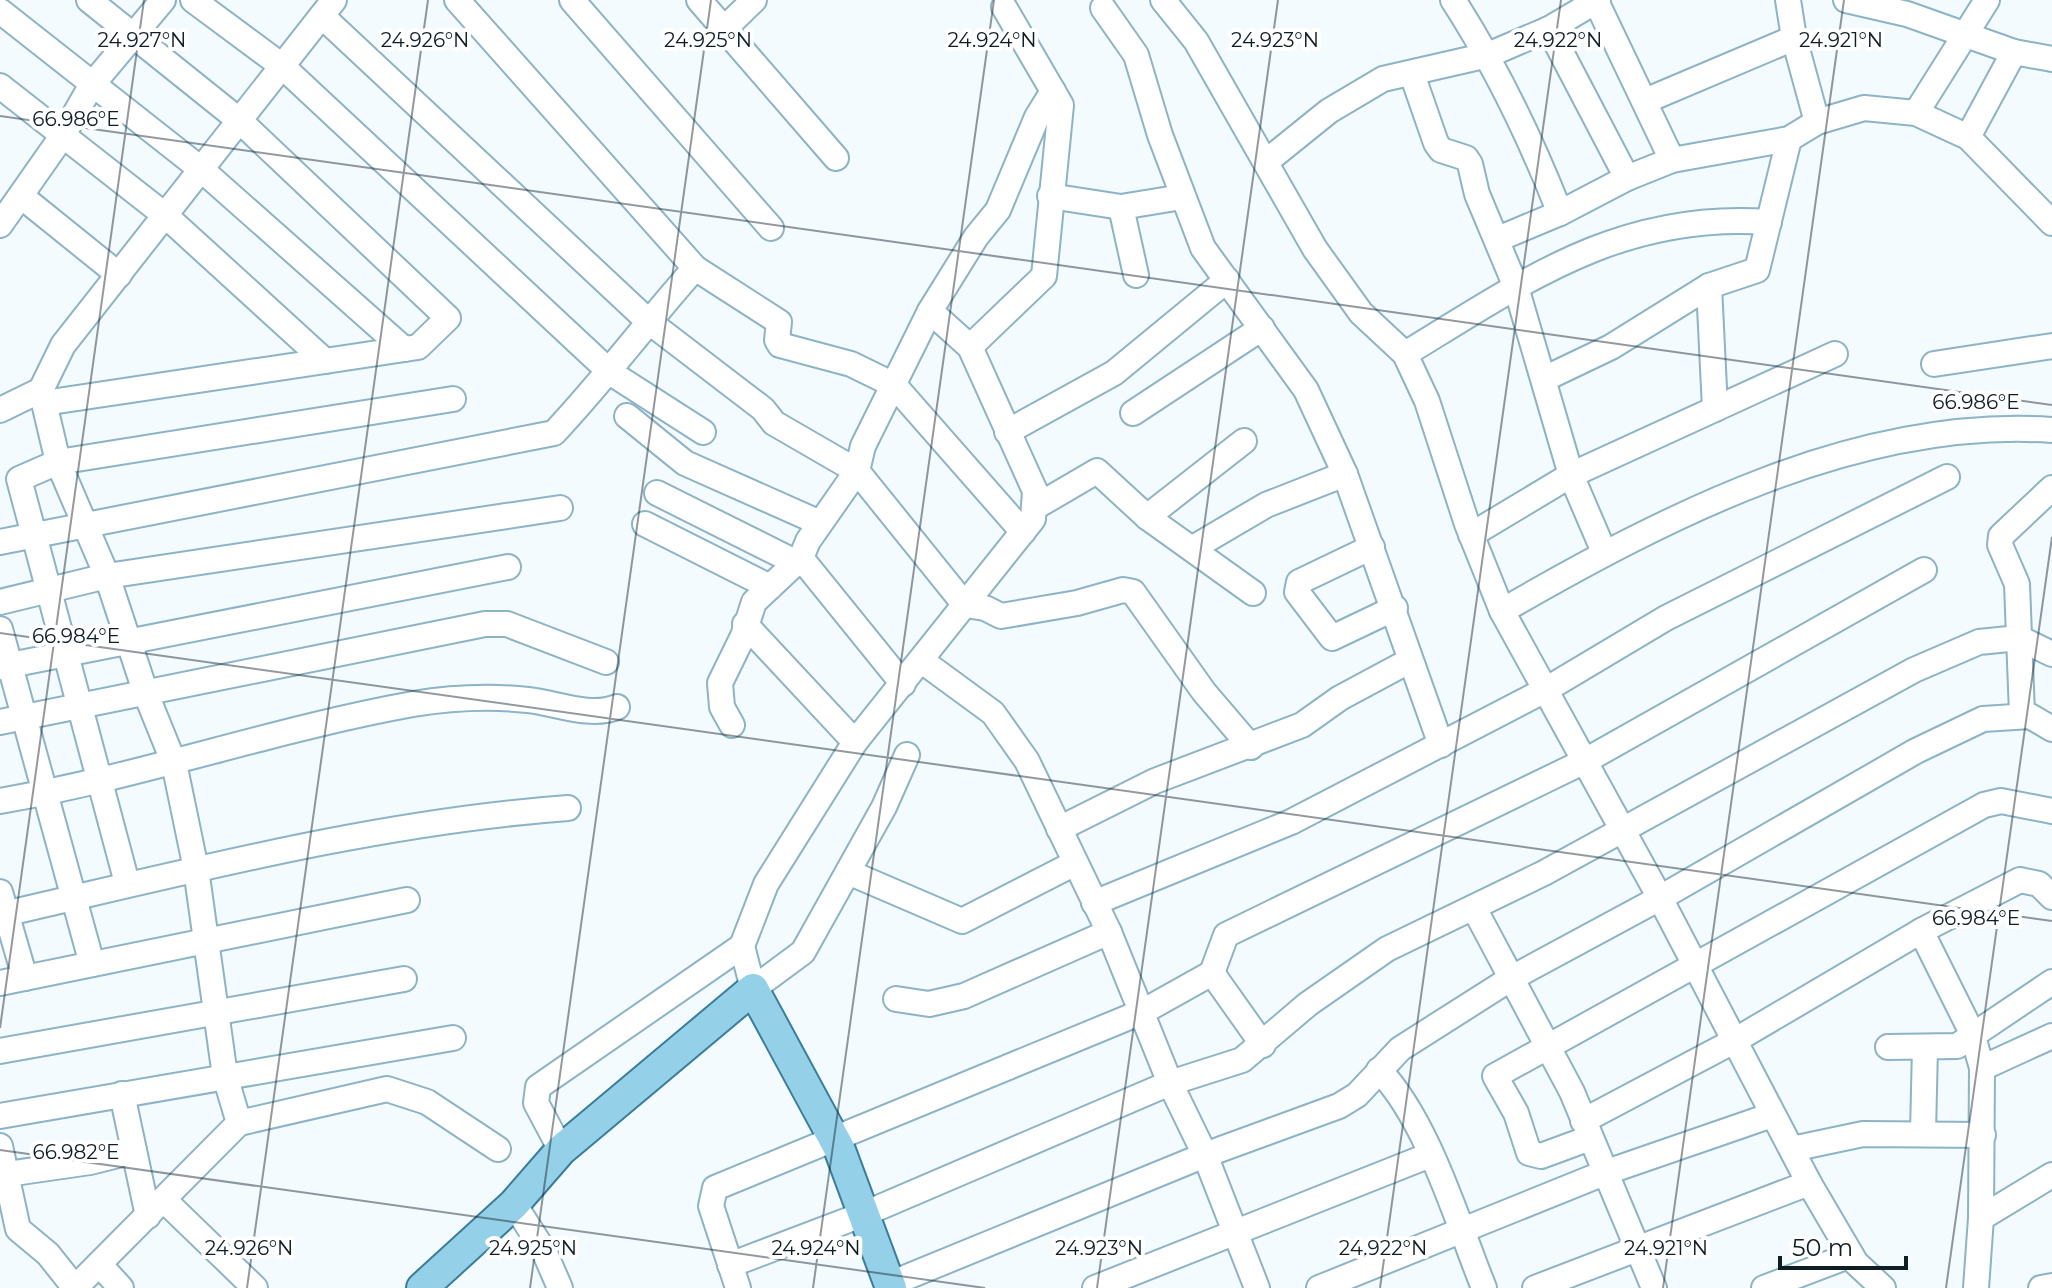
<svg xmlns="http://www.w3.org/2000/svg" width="2052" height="1288" font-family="Montserrat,sans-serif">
<rect width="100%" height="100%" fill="#f3fbff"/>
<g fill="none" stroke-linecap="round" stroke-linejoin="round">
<g stroke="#8db3c6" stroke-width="28">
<g id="minor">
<polyline points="193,0 282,66 611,373 703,432"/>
<polyline points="457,0 695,268 779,322 777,340 780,345 851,364 894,385 1023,532"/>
<polyline points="572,0 771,228"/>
<polyline points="699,0 836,158"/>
<polyline points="1163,0 1196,41 1315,249 1361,313 1405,354 1427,401 1467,524 1502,611 1660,898 1809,1183 1856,1263 1883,1288"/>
<path d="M1453,0C1497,68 1530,137 1560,213L1627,178L1672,160L1789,139L1817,122L1864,108L1916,113L1968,137L2052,223"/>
<polyline points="1788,0 1794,38 1817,122"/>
<polyline points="1846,0 1907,14 2014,52 2052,59"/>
<polyline points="1596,1 1672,160"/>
<polyline points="1103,8 1136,55 1160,135 1203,248 1306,390 1345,474 1441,745"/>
<polyline points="0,11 202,170 404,349"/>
<polyline points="322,16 648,321 763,409 774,423 857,471 965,605 985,608 1001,616 1077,603 1123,590 1133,592 1204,692 1251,747"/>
<polyline points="724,29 754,0"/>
<polyline points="1549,29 1627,178"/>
<polyline points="1412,74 1436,143 1441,150 1466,158 1470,164 1477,194 1516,287 1571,475 1604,552"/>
<polyline points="0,86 166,216 325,361"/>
<polyline points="1645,101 1794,38"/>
<polyline points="1916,113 1987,0"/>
<polyline points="1968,137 2014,52"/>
<polyline points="1267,161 1329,111 1383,79 1488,55 1549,29 1598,0"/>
<polyline points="21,196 119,275"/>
<polyline points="1050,196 1121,207 1182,197"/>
<polyline points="1121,207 1136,275"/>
<polyline points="0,225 63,135 91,86 163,0"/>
<polyline points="1498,239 1560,213"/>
<polyline points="1709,286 1715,409"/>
<polyline points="970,347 1044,276 1061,105 1004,7"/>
<path d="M1405,354C1525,281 1621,211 1769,222"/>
<polyline points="1934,364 2052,346"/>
<polyline points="1544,379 1611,347 1709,286 1757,270 1789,139"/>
<polyline points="44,403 418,347 448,318 240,121 89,0"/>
<polyline points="0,410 41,390"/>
<polyline points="1133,413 1262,328"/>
<polyline points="627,416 685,463 820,523"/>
<polyline points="1007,432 1114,373 1227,280"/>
<polyline points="657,493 797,563"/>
<polyline points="1037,506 1097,471 1147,517 1253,593"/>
<polyline points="1147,517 1244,441"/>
<polyline points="645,524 770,587"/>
<polyline points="1471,535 1571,475 1835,354"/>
<path d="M0,542L554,433C604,380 647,322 695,268"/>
<polyline points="1372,547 1299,582 1297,592 1332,638 1395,608"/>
<polyline points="1193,548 1266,505 1345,474"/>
<polyline points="801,558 903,684"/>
<polyline points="0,602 107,576 560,508"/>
<path d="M1502,611C1667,516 1857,417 2052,430"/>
<polyline points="745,624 855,742"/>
<polyline points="0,629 92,964"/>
<polyline points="922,661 993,713 1027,761 1109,932 1170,1083 1205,1155 1257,1288"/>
<polyline points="0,667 508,567"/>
<polyline points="2022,714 2017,584 2000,545 2001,536 2052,488"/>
<polyline points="0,722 485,624 507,624 606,662"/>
<polyline points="732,725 722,707 720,683 743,636 754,602 801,558 808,541 857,471 863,446 930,311 976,237 998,210 1037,117 1053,91"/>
<polyline points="907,755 884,807 803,952 753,989 742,946 766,884 855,742 1033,519 1035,491 970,347 930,311"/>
<path d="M0,801C139,777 274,729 413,704C450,698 491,696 528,700C556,703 590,718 617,707"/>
<polyline points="1059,829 1155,781 1302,725 1340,698 1409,661"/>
<polyline points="848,872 962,921 1075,863"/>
<polyline points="127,883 19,479 58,462 453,399"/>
<polyline points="0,892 25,978"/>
<polyline points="1094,903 1291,822 1547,689 1666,618 1947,477"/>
<polyline points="1474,908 1572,1092 1654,1288"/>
<path d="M0,915C187,872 376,822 568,808"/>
<polyline points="1921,931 1972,1033 1982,1068 1981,1218 1976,1288"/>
<polyline points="1212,973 1226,935 1585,761 1924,570"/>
<polyline points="0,983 407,900"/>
<polyline points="896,999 929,1004 964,996 1109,932"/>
<polyline points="1888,1047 1957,1046 2052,982"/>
<polyline points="0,1051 404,979"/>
<polyline points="1982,1068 2052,1036"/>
<path d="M1379,1070C1428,1121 1457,1221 1484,1288"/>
<polyline points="122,1094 148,1216"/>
<polyline points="0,1116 453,1038"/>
<polyline points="1583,1121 1734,1041 1921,931 2020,880 2039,884 2052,897"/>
<polyline points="239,1123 387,1089 427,1102 498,1149"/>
<polyline points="1923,1133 1925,1047"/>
<polyline points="1590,1138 1541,1156 1529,1153 1516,1113 1495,1076 1984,805 2001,801 2052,811"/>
<polyline points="0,1146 18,1229 48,1254 75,1288 239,1123 225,1076 196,869 174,763 146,694 107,576 58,462 41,390 63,345 334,0"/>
<polyline points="1792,1149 1863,1134 1983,1135"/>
<polyline points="561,1150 536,1103 538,1087 742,946"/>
<polyline points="0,1175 90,1162 134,1151"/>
<polyline points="164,1200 255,1288"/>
<polyline points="514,1204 544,1251 560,1288"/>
<polyline points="1981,1218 2052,1175"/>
<polyline points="99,1264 121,1288"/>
<polyline points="730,1265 864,1214 1170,1083 1242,1060 1308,1004 1387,949 1544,873 1914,670 1979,642 2019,638 2052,654"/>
<polyline points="890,1284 1205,1155 1339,1106 1357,1095 1400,1049 1510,979 1660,898 1916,751 1983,719 2030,716 2052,729"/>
<polyline points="738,1288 711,1206 715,1188 1144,1011 1212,973 1263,1045"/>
<polyline points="1095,1288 1430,1155"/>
<polyline points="1319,1288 1604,1173 1772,1115"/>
<polyline points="1535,1288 1809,1183"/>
<polyline points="1764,1288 1851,1255"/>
<polyline points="2041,1288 2052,1286"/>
</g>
</g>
<g stroke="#397d9b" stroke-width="34">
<polyline id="major" points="422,1288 514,1204 561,1150 753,989 839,1148 891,1288"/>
</g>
<use href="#minor" stroke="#fff" stroke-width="24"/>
<use href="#major" stroke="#95d0e9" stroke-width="30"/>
</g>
<path fill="none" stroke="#0f1d25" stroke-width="2" stroke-opacity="0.45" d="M0,116L2052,405M0,633L2052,921M0,1028L144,0M0,1150L985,1288M247,1288L428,0M530,1288L711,0M813,1288L994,0M1097,1288L1278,0M1380,1288L1561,0M1663,1288L1844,0M1946,1288L2052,537"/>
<g font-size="20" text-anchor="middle" fill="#0f1d25" stroke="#fff" stroke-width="8" stroke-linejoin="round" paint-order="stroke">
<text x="142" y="47">24.927°N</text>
<text x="425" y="47">24.926°N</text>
<text x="708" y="47">24.925°N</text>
<text x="992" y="47">24.924°N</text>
<text x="1275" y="47">24.923°N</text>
<text x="1558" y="47">24.922°N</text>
<text x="1841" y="47">24.921°N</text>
<text x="76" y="126">66.986°E</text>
<text x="1976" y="409">66.986°E</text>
<text x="76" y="643">66.984°E</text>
<text x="1976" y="925">66.984°E</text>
<text x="76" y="1159">66.982°E</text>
<text x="249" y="1255">24.926°N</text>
<text x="533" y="1255">24.925°N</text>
<text x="816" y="1255">24.924°N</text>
<text x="1099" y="1255">24.923°N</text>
<text x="1383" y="1255">24.922°N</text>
<text x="1666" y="1255">24.921°N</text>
</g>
<path d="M1780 1256v12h126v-12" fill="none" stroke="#0f1d25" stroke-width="4"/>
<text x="1792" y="1256" font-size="24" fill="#0f1d25" stroke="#ffffff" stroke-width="6" paint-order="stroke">50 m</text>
</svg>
